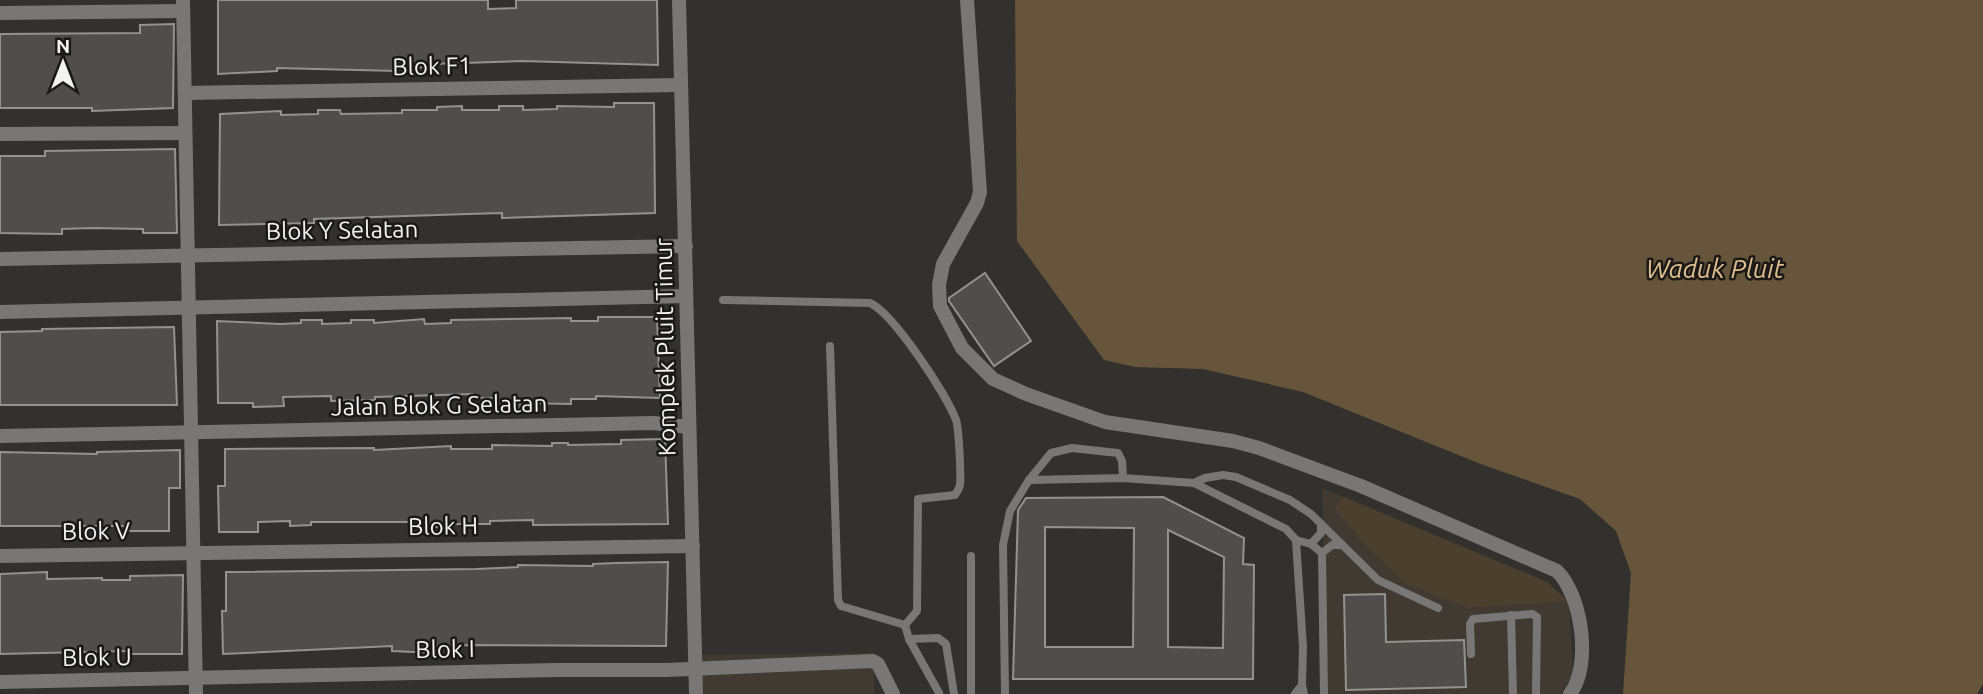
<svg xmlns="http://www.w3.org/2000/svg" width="1983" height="694" font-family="Ubuntu,sans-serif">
<rect width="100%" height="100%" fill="#33312e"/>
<g fill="#403a32">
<polygon points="1322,488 1547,582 1568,601 1570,619 1573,674 1561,694 1328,694"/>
<polygon points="874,653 874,694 693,694 692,655"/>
</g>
<polygon fill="#4b3f2e" points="1344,497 1547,582 1568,601 1469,608 1406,584 1360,539 1335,509"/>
<polygon fill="#66553b" points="1015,0 1983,0 1983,684 1977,694 1623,694 1631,573 1616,531 1580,499 1478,463 1303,392 1203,369 1135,367 1104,360 1017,241"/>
<g fill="#504e4b" stroke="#94928f" stroke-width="2" fill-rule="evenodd">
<polygon points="218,0 488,0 488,9 516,8 516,0 657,0 658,65 522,61 433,64 433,67 397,68 397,71 277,68 277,71 218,74"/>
<polygon points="174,24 173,108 92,111 92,108 0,108 0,34 140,33 140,25"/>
<polygon points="614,103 654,103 655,213 502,218 502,213 468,214 314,219 314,223 219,225 220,114 281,111 281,115 318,114 318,110 340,110 341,114 402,113 402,110 437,110 437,107 462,106 462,110 499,110 499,106 523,106 523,110 557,109 557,106 614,107"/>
<polygon points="175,149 177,233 143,233 143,229 92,228 62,229 62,234 0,233 0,156 45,156 45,151"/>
<polygon points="985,273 1031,341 994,366 949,301 949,298"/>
<polygon points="598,317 657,317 660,398 596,396 596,399 571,399 571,404 520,403 521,409 498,409 497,398 473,398 473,394 375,397 375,400 331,401 331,396 283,397 284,406 253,407 253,403 218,403 217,321 281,324 301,323 301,320 322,320 322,324 351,323 351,320 374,320 374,323 424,319 425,324 451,323 451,320 571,318 571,321 598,321"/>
<polygon points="174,327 177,405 0,405 0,332 42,331 42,329"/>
<polygon points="665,439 668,524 533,525 533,520 490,521 490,524 450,524 451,527 430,527 430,525 409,525 409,522 311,522 311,525 290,526 290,521 258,522 258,532 219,532 218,486 225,486 225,449 374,448 374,450 451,446 451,449 492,449 492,445 552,446 552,443 568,443 568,445 621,444 621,440"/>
<polygon points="180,450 180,488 169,488 169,531 124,531 124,526 0,526 0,452 97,454 97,452"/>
<path d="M1163,497L1244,538L1243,564L1254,565L1253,679H1013L1018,510L1026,498ZM1045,527L1134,528L1133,647H1045ZM1168,530L1224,557L1223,648L1168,647Z"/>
<polygon points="668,562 666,646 471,645 435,646 435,653 392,651 392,646 223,654 222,611 226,611 226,572 476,569 518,567 518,565 593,566 593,564 616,563"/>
<polygon points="47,572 47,579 102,578 102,580 130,580 130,576 183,575 182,654 127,654 127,651 0,654 0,574"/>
<polygon points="1385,594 1386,642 1464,640 1466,687 1346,690 1344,595"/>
</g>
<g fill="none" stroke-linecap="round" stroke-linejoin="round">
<g stroke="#787776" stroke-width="8">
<path d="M723,300L870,303C894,314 946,394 956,420C959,428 961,477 960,485C959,489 957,492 955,495L918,499L917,611L905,625"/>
<polyline points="830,346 838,600 841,606 905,625"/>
<polyline points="1029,480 1123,478 1194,483 1286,529 1296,540 1303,647 1302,685 1304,694"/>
<polyline points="1194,483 1205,478 1223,475 1236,477 1290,500 1311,514 1378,580 1438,608"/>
<polyline points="1296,540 1311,544 1322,553 1324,694"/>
<polyline points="1311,544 1321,533 1321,524"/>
<polyline points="1322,553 1332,545 1342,545"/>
<polyline points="971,556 971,694"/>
<polyline points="1511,615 1513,694"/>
<polyline points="905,625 909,639 939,693"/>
<polyline points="909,639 938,638 946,644 954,694"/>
<polyline points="1471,654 1470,624 1473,619 1532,614 1537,617 1536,694"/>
<polyline points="1005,694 1003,545 1010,511 1029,480 1051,453 1072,448 1118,453 1122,461 1123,478"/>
<polyline points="1295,694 1302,685"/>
</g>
<g stroke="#787776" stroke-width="14">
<polyline points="183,0 196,694"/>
<polyline points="679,0 696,694"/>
<path d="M967,0L980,192L977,203L943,264L939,285L940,306L962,348L993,379L1026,394L1105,422L1233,441L1259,448L1361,486L1557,571C1582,596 1592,665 1570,694"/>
<polyline points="0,13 183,11"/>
<polyline points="185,93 681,85"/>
<polyline points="0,134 185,133"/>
<polyline points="0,259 686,246"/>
<polyline points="0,312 686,296"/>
<polyline points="0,436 654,423 688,427"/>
<polyline points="0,556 693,546"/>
<polyline points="0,682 558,670 667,670 873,661 878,664 893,694"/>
</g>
</g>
<g text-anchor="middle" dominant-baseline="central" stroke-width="5" stroke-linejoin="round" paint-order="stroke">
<g font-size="24" fill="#f3f2f0" stroke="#1a1918">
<text transform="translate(432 66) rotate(-1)">Blok F1</text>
<text transform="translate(342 230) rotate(-1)">Blok Y Selatan</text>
<text transform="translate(665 347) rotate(-91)">Komplek Pluit Timur</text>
<text transform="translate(439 405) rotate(-1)">Jalan Blok G Selatan</text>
<text transform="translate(443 526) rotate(-1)">Blok H</text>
<text transform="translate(96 531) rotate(-1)">Blok V</text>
<text transform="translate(445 649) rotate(-1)">Blok I</text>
<text transform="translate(97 657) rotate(-1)">Blok U</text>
</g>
<g font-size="26" font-style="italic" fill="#dfbd8d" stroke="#1a1918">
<text x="1715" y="268">Waduk Pluit</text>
</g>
</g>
<g transform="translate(63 63)" stroke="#1a1918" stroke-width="5" paint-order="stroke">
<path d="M0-5L12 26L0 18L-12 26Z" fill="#f3f2f0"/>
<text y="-10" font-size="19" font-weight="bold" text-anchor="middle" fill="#f3f2f0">N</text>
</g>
</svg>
